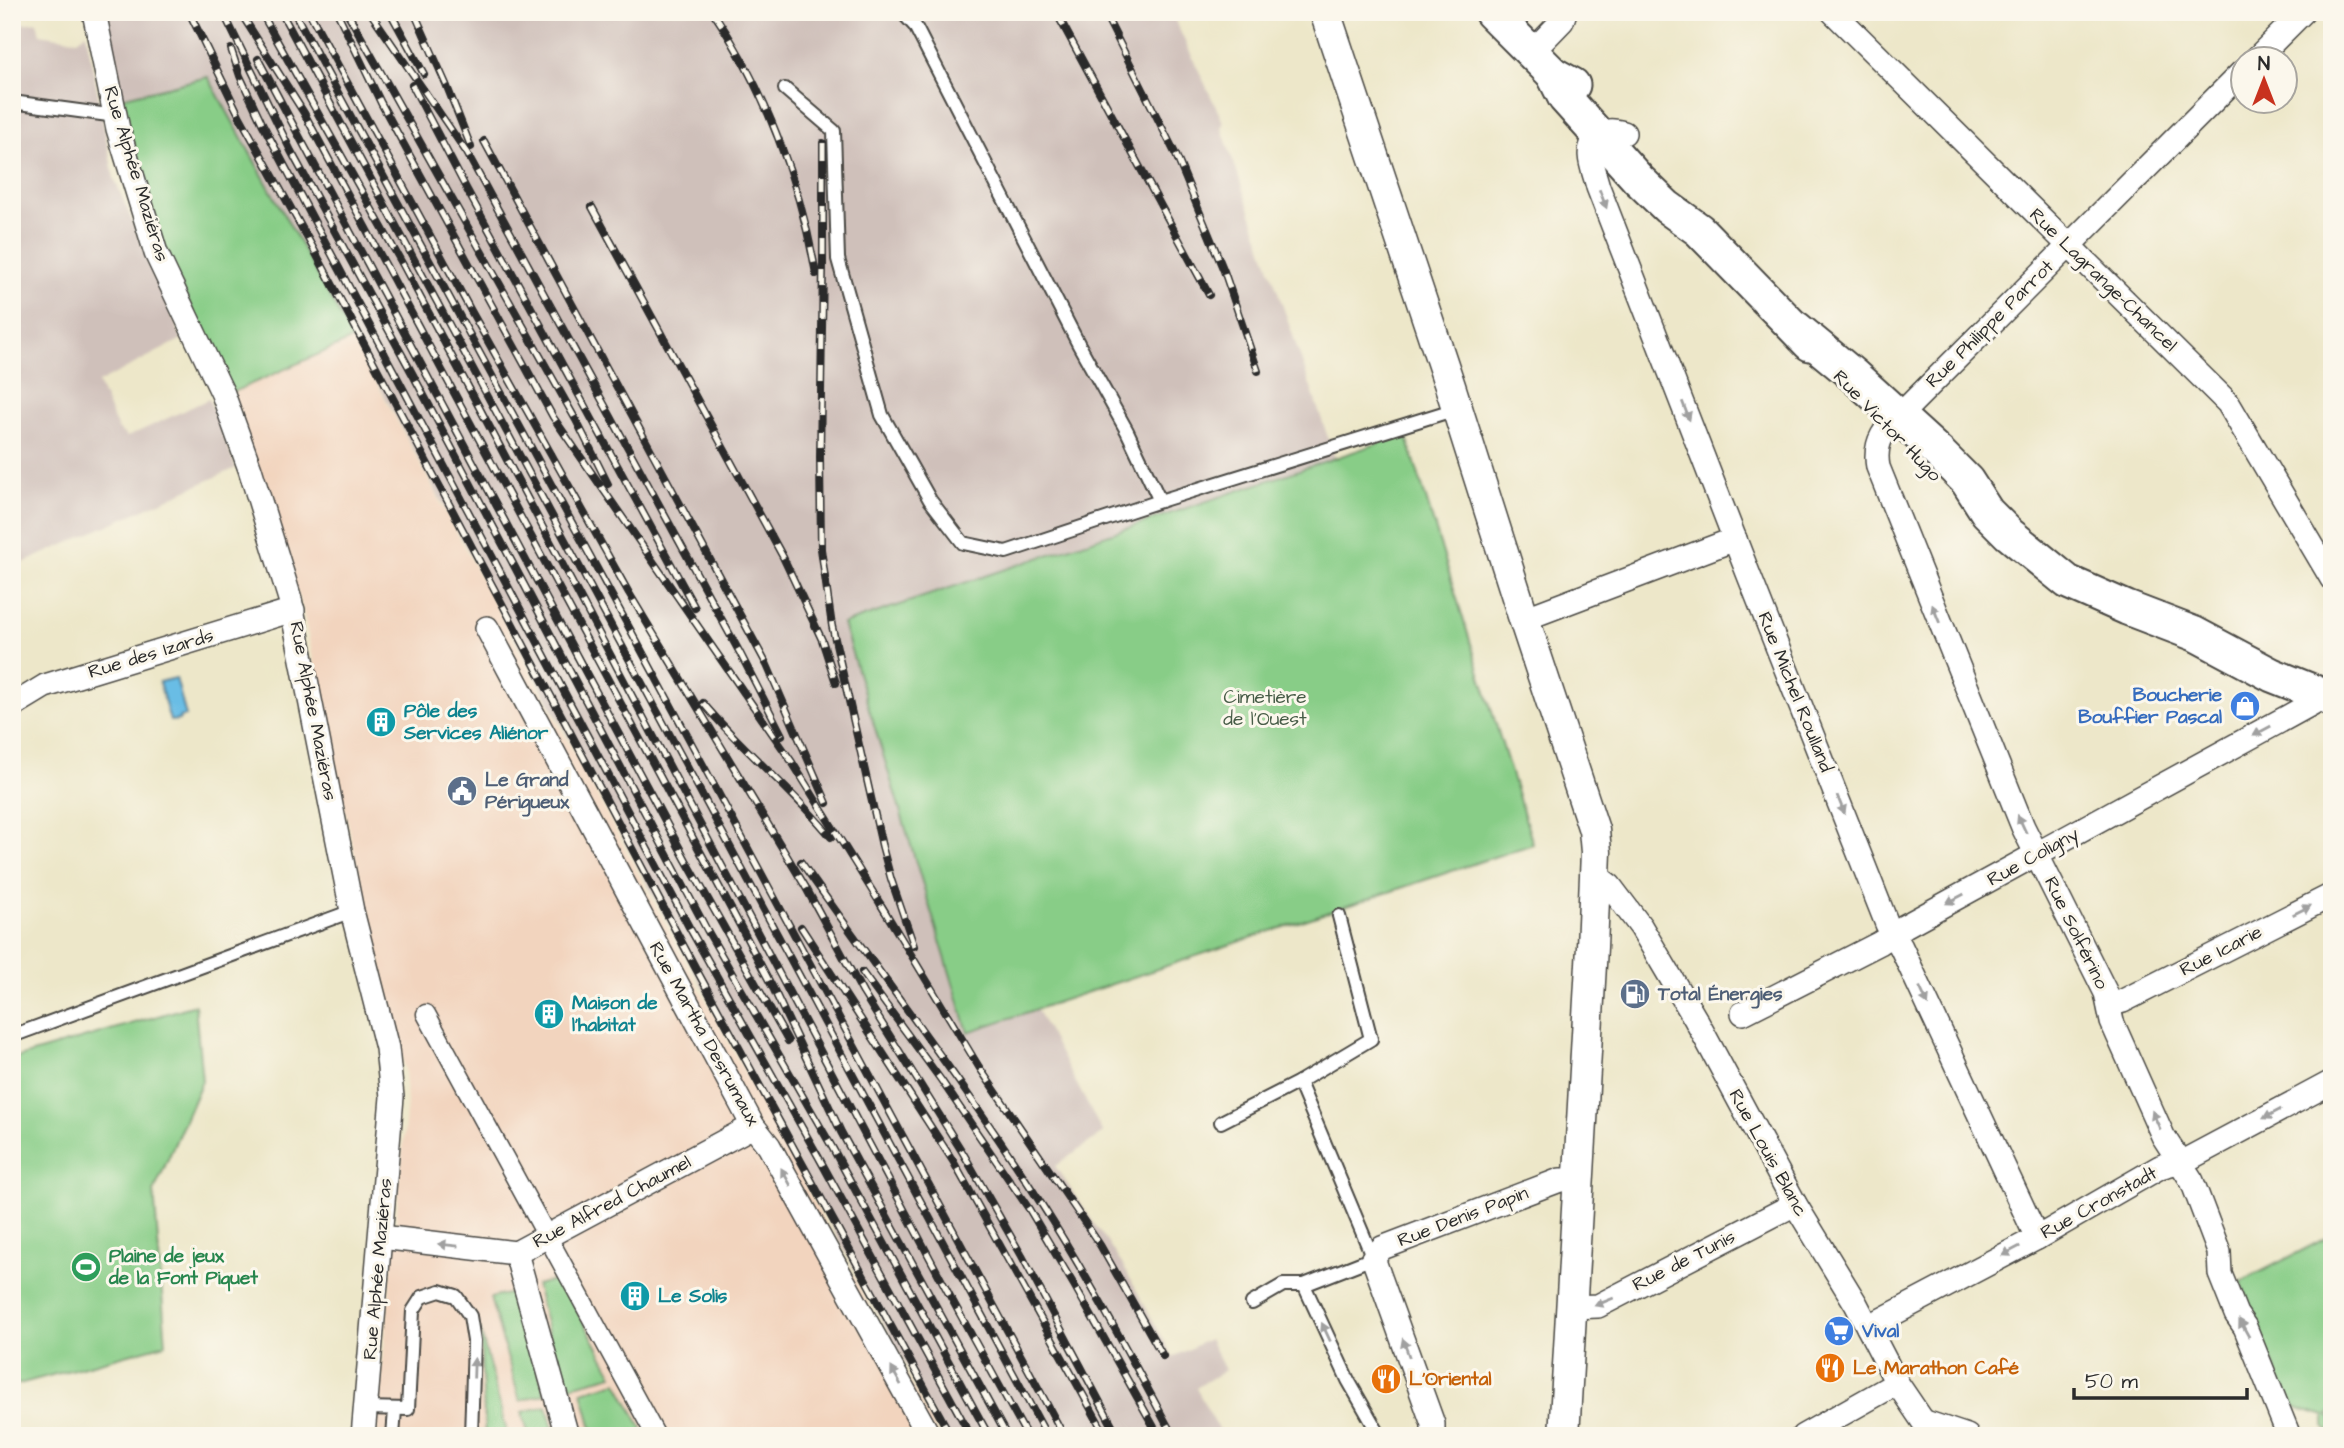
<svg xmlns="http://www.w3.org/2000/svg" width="2344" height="1448" font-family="'Architects Daughter',sans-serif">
<rect width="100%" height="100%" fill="#fbf7ec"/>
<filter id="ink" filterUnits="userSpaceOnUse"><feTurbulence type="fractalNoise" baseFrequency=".0143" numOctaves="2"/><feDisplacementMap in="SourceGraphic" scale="14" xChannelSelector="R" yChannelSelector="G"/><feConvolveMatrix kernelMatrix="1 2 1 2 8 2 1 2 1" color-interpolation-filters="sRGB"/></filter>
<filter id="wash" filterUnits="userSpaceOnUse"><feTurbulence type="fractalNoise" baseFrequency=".00686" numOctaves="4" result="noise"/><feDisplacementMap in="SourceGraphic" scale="28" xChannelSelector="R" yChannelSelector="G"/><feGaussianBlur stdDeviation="1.57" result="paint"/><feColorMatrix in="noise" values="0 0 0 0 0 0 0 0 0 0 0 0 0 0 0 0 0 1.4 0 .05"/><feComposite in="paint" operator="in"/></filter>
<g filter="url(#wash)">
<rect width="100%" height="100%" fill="#ede7c9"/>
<polygon fill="#f2d4be" points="353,339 939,1436 376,1436 407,1103 405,1068 352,842 302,607 231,393"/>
<g fill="#cfc0ba">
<polygon points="104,12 1171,12 1224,124 1221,126 1335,458 843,624 967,1032 1037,1010 1103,1133 1055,1166 1122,1264 1173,1357 1209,1339 1225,1370 1196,1388 1222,1436 944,1436 344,321 208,78 121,98"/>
<polygon points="37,22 40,34 77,40 86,33 114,178 182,339 98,383 118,429 127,437 209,399 236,468 12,568 12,25"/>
</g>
<g fill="#88cd87" stroke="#5a7c59" stroke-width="2">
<polygon points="208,77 353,339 231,393 165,251 154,220 121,98"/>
<polygon points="1406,434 1533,844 968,1032 843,624"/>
<polygon points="195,1005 202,1081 154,1191 166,1344 12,1386 12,1059"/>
<polygon points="2332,1235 2332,1412 2328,1415 2332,1419 2332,1435 2325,1428 2325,1416 2289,1405 2241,1282"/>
<polygon points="560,1279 613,1375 563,1388 536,1285"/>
<polygon points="516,1292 545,1394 520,1401 490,1298"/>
<polygon points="480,1329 508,1436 485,1436"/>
<polygon points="617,1382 646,1436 594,1436 582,1392"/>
<polygon points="547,1406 555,1436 529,1436 522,1412"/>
</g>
<polygon fill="#69bde5" stroke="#4a7488" stroke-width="2" points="176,678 186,716 180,717 179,720 170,721 159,682"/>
</g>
<g filter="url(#ink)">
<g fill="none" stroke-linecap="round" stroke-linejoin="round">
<g stroke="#484743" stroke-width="16">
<g id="service">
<polyline points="902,12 915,26 1079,345 1127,431 1160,501"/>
<polyline points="785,89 834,131 838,259 882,415 930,500 963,543 1006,552 1160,501 1456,409"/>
<polyline points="12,102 116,116"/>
<polyline points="12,1036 352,911"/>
<polyline points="1221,1122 1299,1082 1371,1039 1339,916"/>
<polyline points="1304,1285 1348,1380 1380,1436"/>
<polyline points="1252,1303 1283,1285 1304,1285 1373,1258 1299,1082"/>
<polyline points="366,1408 408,1409 413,1311 422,1297 440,1291 456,1296 470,1316 474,1341 471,1436"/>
<polyline points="393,1436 395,1410"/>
</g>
</g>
<g stroke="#484743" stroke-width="21">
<polyline id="pedestrian" points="426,1014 656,1436"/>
</g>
<g stroke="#484743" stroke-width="26">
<g id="minor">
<polyline points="94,12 118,129 156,253 223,394 250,469 290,599 352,911 387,1048 392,1097 363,1436"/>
<polyline points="1833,12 2228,403 2332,579"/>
<polyline points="1532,52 1562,21 1565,12"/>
<polyline points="2255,60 2303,12"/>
<path d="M2242,72L1914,401C1893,423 1872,434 1878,467L2023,827L2106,993L2112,1022L2163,1136L2192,1181L2219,1252L2220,1274L2236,1314L2245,1327L2289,1436"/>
<path d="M1624,133C1613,130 1606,129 1597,137C1583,151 1594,170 1598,187L1748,573L1887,924L1901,947L2037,1238"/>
<polyline points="1524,619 1735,539"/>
<polyline points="487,628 753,1126 769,1146 929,1436"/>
<polyline points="12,706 45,686 293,610"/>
<polyline points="1595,879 1602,880 1610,886 1641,927 1696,1020 1795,1204 1856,1304 1897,1383 1933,1436"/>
<polyline points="2109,1005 2123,1001 2332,895"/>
<polyline points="1743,1013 1880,943 1905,926 2313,703 2317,693 2330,690"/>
<polyline points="381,1237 516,1253 753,1126"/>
<polyline points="516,1253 567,1436"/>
<polyline points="1570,1307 1598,1306 1795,1204"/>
<polyline points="1868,1327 2037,1238 2160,1167 2188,1159 2332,1082"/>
<polyline points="1925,1422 1967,1436"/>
<polyline points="1433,1436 1433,1424 1373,1258 1382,1248 1560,1180 1577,1180"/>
<polyline points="1803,1436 1897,1383"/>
</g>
</g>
<g stroke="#484743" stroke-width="33">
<polyline id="tertiary" points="1325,12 1450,386 1524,619 1594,830 1596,852 1592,947 1564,1436"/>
</g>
<g stroke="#484743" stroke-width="37">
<g id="secondary">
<polyline points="1491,12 1553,74 1573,85"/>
<polyline points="1553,74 1565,98 1638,179 1667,207 1699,230 1810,344"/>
<polyline points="1796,328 1853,375 1941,455 1967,481 1987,512 2009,534 2068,582 2127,608 2195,634 2272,675 2332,699"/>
</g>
</g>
<use href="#service" stroke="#fff" stroke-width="12"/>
<use href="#pedestrian" stroke="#fff" stroke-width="18"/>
<use href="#minor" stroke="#fff" stroke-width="23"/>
<use href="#tertiary" stroke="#fff" stroke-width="30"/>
<use href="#secondary" stroke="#fff" stroke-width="33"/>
<g stroke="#2b2b2b" stroke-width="8">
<g id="rail">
<polyline points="189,12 240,117 312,246 695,967 951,1436"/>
<polyline points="223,12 291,151 412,373 707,930 832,1147 989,1436"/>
<polyline points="240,12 304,113 745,935 774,990 841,1132 1007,1436"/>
<polyline points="261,12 403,265 479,407 950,1296 1027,1436"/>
<polyline points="281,12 1047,1436"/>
<polyline points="294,12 631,631 1064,1436"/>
<polyline points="309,12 471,311 629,593 805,886 863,993 963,1153 1022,1256 1118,1436"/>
<polyline points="337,12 381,103 553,417 792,762 886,913"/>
<polyline points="347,12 576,420 608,484"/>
<polyline points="370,12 467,153 740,653 782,735"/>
<polyline points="390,12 424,74"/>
<polyline points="414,12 446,84 471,147"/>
<path d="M713,12C765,89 800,183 816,274"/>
<polyline points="1056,12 1209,295"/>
<polyline points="1104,12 1176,155 1224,271 1258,371"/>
<polyline points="231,49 240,76 262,123 689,927 818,1156 971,1436"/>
<polyline points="258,59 686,860 788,1041"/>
<polyline points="412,85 466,188 695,608"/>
<polyline points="484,141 767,665 827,803"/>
<polyline points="823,143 823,265 820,457 821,549 832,626 882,846 891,879 914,946"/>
<polyline points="592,207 783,557 822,640 836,683"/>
<path d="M703,703C743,751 792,789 831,837"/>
<path d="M801,862C881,976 967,1087 1042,1205C1090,1280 1131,1358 1173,1436"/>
<polyline points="881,905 979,1067 1100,1245 1163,1356"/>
<polyline points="801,927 953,1161 1106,1436"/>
<polyline points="862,972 941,1080 1029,1209 1074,1285 1159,1436"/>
</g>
</g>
<use href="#rail" stroke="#fbf7ec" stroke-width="5" stroke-dasharray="16" stroke-linecap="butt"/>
</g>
<defs><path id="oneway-solid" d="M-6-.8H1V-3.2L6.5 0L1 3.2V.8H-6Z" transform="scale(1.75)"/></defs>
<g fill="#a0a0a0">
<use href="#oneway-solid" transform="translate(1603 199) rotate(69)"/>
<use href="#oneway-solid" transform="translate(1686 411) rotate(69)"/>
<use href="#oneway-solid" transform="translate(1936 614) rotate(-112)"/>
<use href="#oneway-solid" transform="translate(2262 731) rotate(151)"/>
<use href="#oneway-solid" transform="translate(1841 805) rotate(68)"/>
<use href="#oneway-solid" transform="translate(2022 824) rotate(-115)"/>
<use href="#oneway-solid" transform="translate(1955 899) rotate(152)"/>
<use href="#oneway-solid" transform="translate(2302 910) rotate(-27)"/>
<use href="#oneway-solid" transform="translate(1924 996) rotate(65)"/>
<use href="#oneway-solid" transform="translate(2272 1114) rotate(152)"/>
<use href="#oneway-solid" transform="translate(2156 1120) rotate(-114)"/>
<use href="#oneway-solid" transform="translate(786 1177) rotate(-119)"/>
<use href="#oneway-solid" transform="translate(448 1245) rotate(-174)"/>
<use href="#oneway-solid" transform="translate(2011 1251) rotate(152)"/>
<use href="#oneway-solid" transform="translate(1604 1302) rotate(158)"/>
<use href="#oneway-solid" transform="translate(2244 1328) rotate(-119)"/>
<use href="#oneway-solid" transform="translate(1326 1332) rotate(-115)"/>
<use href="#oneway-solid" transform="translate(1406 1348) rotate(-110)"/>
<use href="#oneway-solid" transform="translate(474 1368) rotate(-88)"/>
<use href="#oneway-solid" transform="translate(896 1376) rotate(-119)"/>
</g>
</g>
<defs>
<g id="shop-disc" transform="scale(1.575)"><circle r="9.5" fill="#3f7fe0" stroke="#fbf7ec"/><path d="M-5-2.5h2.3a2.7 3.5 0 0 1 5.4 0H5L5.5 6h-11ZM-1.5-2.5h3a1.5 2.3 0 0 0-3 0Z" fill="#fff"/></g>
<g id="building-disc" transform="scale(1.575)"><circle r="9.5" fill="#0f9aa8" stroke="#fbf7ec"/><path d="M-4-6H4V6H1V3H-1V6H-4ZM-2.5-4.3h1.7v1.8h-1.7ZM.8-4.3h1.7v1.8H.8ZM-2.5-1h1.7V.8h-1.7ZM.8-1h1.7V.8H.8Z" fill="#fff"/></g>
<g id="civic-disc" transform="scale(1.575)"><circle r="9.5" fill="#5c6f8a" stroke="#fbf7ec"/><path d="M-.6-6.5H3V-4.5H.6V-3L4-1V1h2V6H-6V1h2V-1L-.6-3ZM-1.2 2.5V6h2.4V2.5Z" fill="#fff"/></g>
<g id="fuel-disc" transform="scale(1.575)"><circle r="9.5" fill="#5c6f8a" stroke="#fbf7ec"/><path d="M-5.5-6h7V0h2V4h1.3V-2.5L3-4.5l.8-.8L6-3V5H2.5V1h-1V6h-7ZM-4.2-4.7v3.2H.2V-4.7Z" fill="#fff"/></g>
<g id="stadium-disc" transform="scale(1.575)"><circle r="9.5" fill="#2e9e5b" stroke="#fbf7ec"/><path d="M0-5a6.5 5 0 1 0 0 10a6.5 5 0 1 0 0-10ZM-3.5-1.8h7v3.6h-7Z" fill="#fff"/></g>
<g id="supermarket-disc" transform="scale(1.575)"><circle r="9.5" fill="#3f7fe0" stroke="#fbf7ec"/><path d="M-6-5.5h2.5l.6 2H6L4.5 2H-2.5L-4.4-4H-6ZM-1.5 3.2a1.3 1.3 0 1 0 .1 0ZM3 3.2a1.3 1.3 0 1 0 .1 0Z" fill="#fff"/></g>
<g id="restaurant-disc" transform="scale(1.575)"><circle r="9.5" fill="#e8710a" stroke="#fbf7ec"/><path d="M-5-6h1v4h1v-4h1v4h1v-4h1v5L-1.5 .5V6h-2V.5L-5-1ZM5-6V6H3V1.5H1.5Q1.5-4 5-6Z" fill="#fff"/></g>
</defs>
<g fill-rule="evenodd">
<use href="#shop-disc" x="2245" y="706"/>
<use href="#building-disc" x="381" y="722"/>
<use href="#civic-disc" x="462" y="791"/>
<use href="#fuel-disc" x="1635" y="994"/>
<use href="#building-disc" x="549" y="1014"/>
<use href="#stadium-disc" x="86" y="1267"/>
<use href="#building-disc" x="635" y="1296"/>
<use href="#supermarket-disc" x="1839" y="1331"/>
<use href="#restaurant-disc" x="1830" y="1368"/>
<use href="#restaurant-disc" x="1386" y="1379"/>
</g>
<g text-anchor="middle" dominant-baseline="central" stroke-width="6" stroke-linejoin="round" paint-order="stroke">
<g font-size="19" fill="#2b2b2b" stroke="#fbf7ec">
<text transform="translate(136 174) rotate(73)">Rue Alphée Maziéras</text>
<text transform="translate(2103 280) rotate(44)">Rue Lagrange-Chancel</text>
<text transform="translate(1990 324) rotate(-45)">Rue Philippe Parrot</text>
<text transform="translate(1887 426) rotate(46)">Rue Victor Hugo</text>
<text transform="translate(151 654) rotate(-17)">Rue des Izards</text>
<text transform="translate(1795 692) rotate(68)">Rue Michel Roulland</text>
<text transform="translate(313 711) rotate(79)">Rue Alphée Maziéras</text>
<text transform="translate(2033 857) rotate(-29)">Rue Coligny</text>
<text transform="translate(2076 933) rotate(64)">Rue Solférino</text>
<text transform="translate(2221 951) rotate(-27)">Rue Icarie</text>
<text transform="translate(704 1034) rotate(61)">Rue Martha Desrumaux</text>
<text transform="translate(1768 1153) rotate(61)">Rue Louis Blanc</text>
<text transform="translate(612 1202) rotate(-28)">Rue Alfred Chaumel</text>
<text transform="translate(2099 1203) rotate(-29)">Rue Cronstadt</text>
<text transform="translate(1463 1217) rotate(-21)">Rue Denis Papin</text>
<text transform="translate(1684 1261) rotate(-27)">Rue de Tunis</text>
<text transform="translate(378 1269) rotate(-85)">Rue Alphée Maziéras</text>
</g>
<g font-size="19" font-weight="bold" fill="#366cbe" stroke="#fbf7ec" text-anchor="end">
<text x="2222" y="695">Boucherie<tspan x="2222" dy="22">Bouffier Pascal</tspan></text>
<text x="1862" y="1331" text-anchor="start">Vival</text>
</g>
<g font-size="19" fill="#475c47" stroke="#fbf7ec">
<text x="1265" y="697">Cimetière<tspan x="1265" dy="22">de l'Ouest</tspan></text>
</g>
<g font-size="19" font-weight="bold" fill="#0d838f" stroke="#fbf7ec" text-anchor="start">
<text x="404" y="711">Pôle des<tspan x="404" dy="22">Services Aliénor</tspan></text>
<text x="572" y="1003">Maison de<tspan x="572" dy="22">l'habitat</tspan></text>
<text x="658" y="1296">Le Solis</text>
</g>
<g font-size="19" font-weight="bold" fill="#4e5e75" stroke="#fbf7ec" text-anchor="start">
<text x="485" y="780">Le Grand<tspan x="485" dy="22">Périgueux</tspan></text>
<text x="1658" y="994">Total Énergies</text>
</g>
<g font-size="19" font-weight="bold" fill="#27864d" stroke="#fbf7ec" text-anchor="start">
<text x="109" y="1256">Plaine de jeux<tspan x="109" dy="22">de la Font Piquet</tspan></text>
</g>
<g font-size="19" font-weight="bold" fill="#c56008" stroke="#fbf7ec" text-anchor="start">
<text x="1853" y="1368">Le Marathon Café</text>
<text x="1409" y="1379">L'Oriental</text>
</g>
</g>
<rect width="2344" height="1448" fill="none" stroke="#fbf7ec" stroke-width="42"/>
<g transform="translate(2264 80)"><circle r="33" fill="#fbf7ec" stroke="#a8a59f" stroke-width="2"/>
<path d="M0-5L12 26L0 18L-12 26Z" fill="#c8321e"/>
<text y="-10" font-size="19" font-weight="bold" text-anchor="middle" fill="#2b2b2b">N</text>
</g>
<path d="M2074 1388v10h173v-10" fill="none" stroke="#2b2b2b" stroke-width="3.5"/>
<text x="2085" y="1388" font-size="21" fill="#2b2b2b" stroke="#fbf7ec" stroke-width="5" paint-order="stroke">50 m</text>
</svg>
